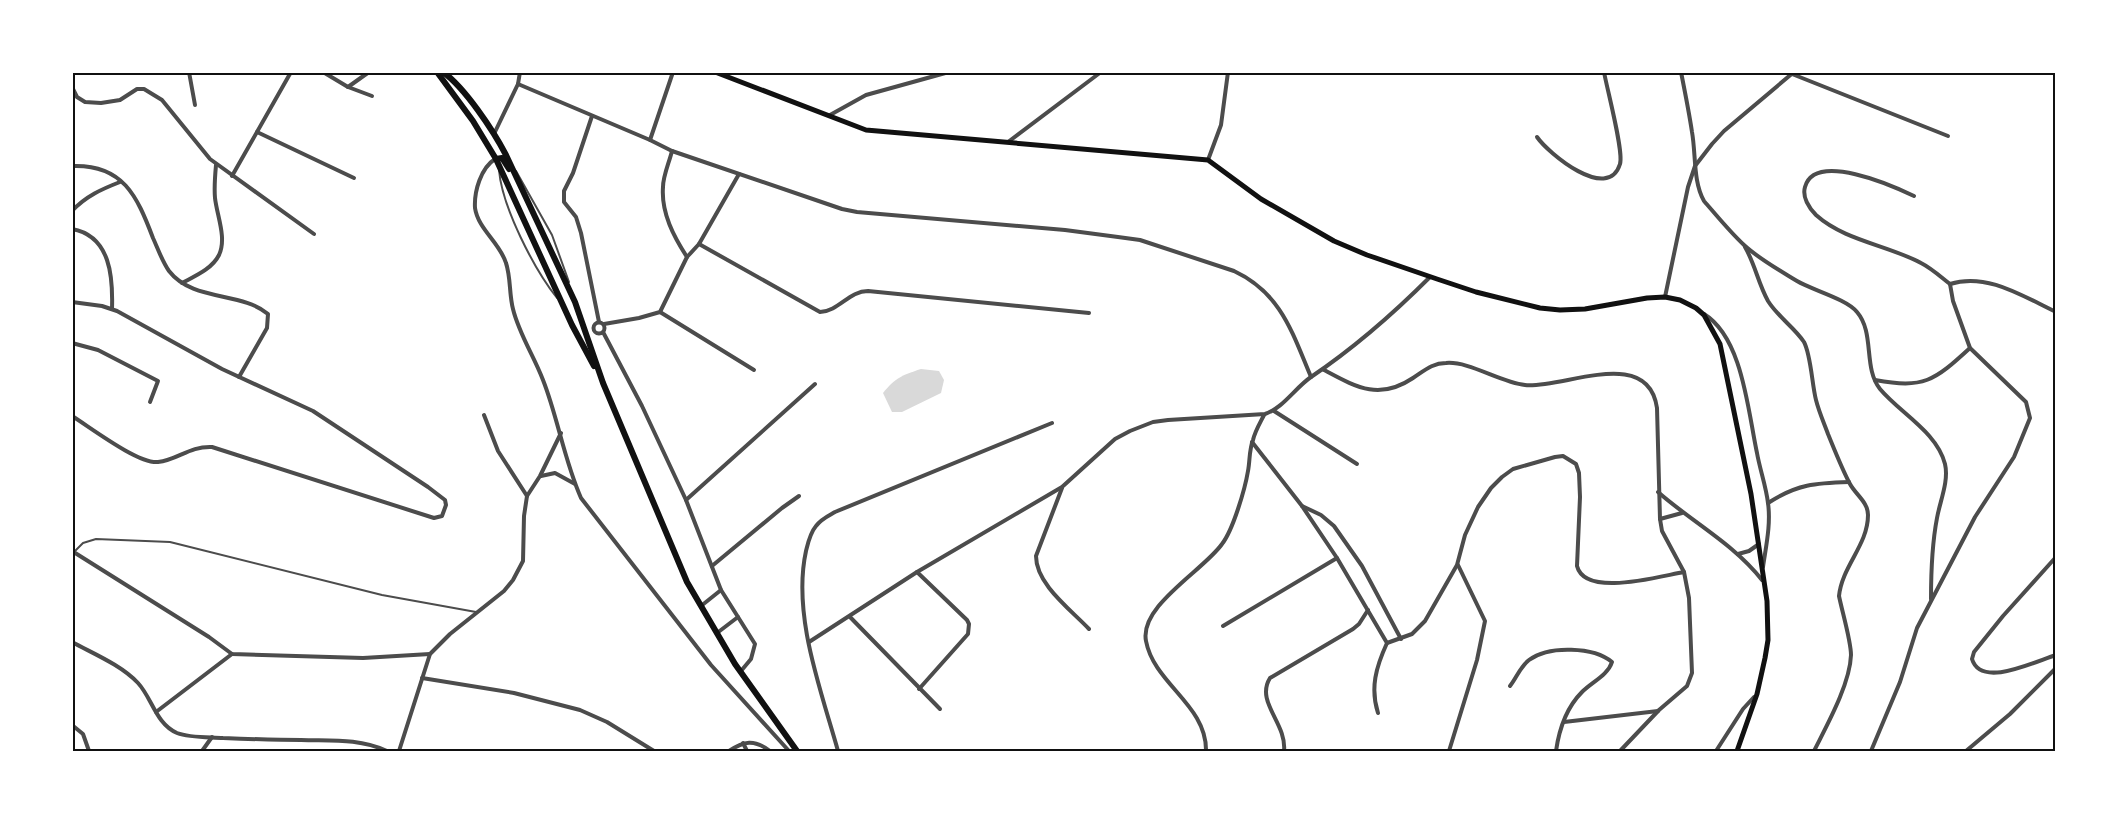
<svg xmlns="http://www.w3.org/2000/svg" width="2128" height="823" font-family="'PT Sans Narrow',sans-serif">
<rect width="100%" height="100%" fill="#fff"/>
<path fill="#d9d9d9" d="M921,369L939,371L944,380L941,393L902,412H892L883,393C895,378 902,375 921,369Z"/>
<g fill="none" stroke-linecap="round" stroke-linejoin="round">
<g stroke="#4c4c4c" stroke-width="2">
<path d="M499,170C502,207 534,269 557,298"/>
<polyline points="516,171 552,235 569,282"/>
<polyline points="74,552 83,543 96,539 170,542 382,595 476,612"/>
</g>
<g stroke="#4c4c4c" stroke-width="4">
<polyline points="189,72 195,105"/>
<polyline points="323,72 348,87 372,96"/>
<path d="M1681,72C1685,92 1689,112 1692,132C1696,154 1693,182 1704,201C1717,216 1730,232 1744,245C1759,259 1779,270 1797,281C1812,290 1847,299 1857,312C1875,333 1863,368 1880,389C1900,413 1937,432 1945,464C1949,481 1940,501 1937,518C1932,544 1931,572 1931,599"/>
<polyline points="1792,74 1948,136"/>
<path d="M518,84L650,140L672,151L842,209L857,212L1065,230L1118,237L1140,240L1234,271C1281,293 1292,332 1311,377"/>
<polyline points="72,87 77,97 85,102 101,103 120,100 137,89 144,89 162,100 210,159 314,234"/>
<polyline points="348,87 369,72"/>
<polyline points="830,115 866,95 949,72"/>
<polyline points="592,116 573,173 564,191 564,202 576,217 581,233 599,322"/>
<polyline points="257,132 354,178"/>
<polyline points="494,134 518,84 520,72"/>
<path d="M1537,137C1548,153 1608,203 1620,164C1624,152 1607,89 1604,72"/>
<polyline points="650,140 673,72"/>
<polyline points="1008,142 1101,72"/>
<path d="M672,151C669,163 663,176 663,187C661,213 674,237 687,257"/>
<path d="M495,159C481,168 474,191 475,208C478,229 500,243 506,263C511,278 509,294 513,309C519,334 534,356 543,380C558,418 564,460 581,498L711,665L789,751"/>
<polyline points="1208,160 1221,125 1228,72"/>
<path d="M72,166C123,164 137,196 153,238C158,249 162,261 169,271C193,302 241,291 268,314L267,328L239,377"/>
<polyline points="232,176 291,72"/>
<path d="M1914,196C1893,186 1815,151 1805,187C1802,197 1809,208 1816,215C1845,241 1888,245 1921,263C1931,268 1941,277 1950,284"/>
<path d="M72,211C86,196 102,189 120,182"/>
<path d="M72,229C111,236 113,278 112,309"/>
<path d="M699,244L820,312C839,311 849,291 868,291L1089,313"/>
<path d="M1745,247C1755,264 1758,283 1768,301C1778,317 1794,327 1804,342C1811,355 1812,385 1816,400C1819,412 1824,423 1828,434C1835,451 1842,469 1850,484C1856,495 1868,502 1868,515C1868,545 1842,566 1839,596C1842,611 1851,641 1851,655C1850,684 1827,725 1814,751"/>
<path d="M182,283C195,276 212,269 219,255C227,238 217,216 215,198C214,187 215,176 216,165"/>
<path d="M1950,284C1987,272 2024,297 2056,312"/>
<polyline points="1665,297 1688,187 1695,166 1712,144 1724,131 1794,72"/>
<path d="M72,302L102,306L117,311L222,369L313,411L428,487L445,500L446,505L442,516L434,518L212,447C189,446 178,460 158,462C138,464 90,427 72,416"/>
<polyline points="660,312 754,370"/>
<path d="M1704,314C1743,338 1748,412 1757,453C1760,470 1766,486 1768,503C1771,524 1766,546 1763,567"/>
<circle cx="599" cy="328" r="5.5"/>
<polyline points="604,324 639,318 660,312 687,257 699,244 739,174"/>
<polyline points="603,332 642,406 686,500 721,590 755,644 751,659 741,671"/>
<polyline points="72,343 98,350 158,381 150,402"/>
<path d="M1324,370C1356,387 1379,401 1413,378C1424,371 1432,363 1446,363C1469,361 1500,382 1525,385C1563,389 1648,345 1657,408L1660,519L1662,531L1684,572L1689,598L1692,673L1687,686L1659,710L1620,751"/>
<path d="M1875,380C1924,389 1934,381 1970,348"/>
<polyline points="1274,411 1357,464"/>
<polyline points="484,415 498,451 527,496"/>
<path d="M1252,442L1302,506L1337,558L1387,643C1376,667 1370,688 1378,713"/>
<polyline points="541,476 555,473 575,484"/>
<path d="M1062,488L1036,556C1036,584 1070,609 1089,629"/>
<path d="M1658,492C1692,522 1734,544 1762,580"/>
<polyline points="686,500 815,384"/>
<path d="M1768,503C1797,484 1816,483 1849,482"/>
<polyline points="1302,506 1321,515 1334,526 1362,566 1401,639"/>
<polyline points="1660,519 1682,513"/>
<polyline points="72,551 209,637 232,654 363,658 430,654"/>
<polyline points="1738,554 1749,551 1759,544"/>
<path d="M2056,557L2003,616L1974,652L1972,659C1981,689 2036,661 2056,655"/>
<polyline points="712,566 782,508 799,496"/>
<polyline points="917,572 967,620 969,624 968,634 919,689"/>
<polyline points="701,606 721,590"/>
<polyline points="850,617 940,709"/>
<polyline points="1223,626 1337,558"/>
<polyline points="717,633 738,617"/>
<path d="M72,642C94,654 121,665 138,683C152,698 156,724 177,733C190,738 209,737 223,738C249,739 275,740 301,740C331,741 358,738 387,751"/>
<path d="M809,642L917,572L1062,487L1115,439L1130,431L1153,422L1168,420L1265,414C1283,408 1295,388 1311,377C1354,348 1393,314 1430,277"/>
<path d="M1387,643L1412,634L1425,621L1457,565L1465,535L1478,507L1491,488L1502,477L1513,469L1555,457L1563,456L1576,464L1579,473L1580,497L1577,566C1585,598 1660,576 1684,572"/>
<polyline points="422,678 514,693 580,710 607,722 654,751"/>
<path d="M1510,686C1517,677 1520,667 1529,660C1549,645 1594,647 1612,662C1608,675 1592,682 1582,692C1567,707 1559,730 1556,751"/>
<polyline points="156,712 232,654"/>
<polyline points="1564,722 1658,711"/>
<polyline points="72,725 83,734 89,751"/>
<polyline points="743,743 747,751"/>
<polyline points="202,751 212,737"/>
<polyline points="399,751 430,654 450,634 504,591 513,580 523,561 524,516 527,496 540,476 561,433"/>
<path d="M729,751C744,741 754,739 770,751"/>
<path d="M838,751C821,690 792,615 806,551C808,543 810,533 816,526C821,519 828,516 835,512L1052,423"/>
<path d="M1206,751C1207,705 1154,684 1146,641C1139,606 1204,570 1222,544C1233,530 1245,489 1248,471C1250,461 1249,450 1253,440C1255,431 1260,423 1264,415"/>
<path d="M1284,751C1287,723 1255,702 1270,678L1353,629L1359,624L1368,610"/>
<polyline points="1449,751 1477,660 1485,621 1458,565"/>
<polyline points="1716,751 1743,709 1754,697"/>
<polyline points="1871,751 1900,682 1917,628 1975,517 2014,457 2030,418 2026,402 1970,348 1953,301 1950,284"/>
<polyline points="1966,751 2010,714 2056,668"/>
</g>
<polyline stroke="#111" stroke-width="5" points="715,72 866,130 1208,160 1261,199 1334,241 1367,255 1437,279 1476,292 1540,308 1560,310 1585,309 1647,298 1665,297 1680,300 1696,308 1704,315 1720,344 1751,494 1767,601 1768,640 1765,658 1757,694 1737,751"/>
<g stroke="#111" stroke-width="6">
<polyline points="437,72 473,121 496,159 572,325 594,366"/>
<path d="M443,72C465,88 493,130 506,155L575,302L603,383L687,582L735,664L797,751"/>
<polyline points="496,159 502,158 509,169"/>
</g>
</g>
<rect width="2128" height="823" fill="none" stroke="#ffffff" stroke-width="147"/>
<rect x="74" y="74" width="1980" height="676" fill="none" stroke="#111" stroke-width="2"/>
</svg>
